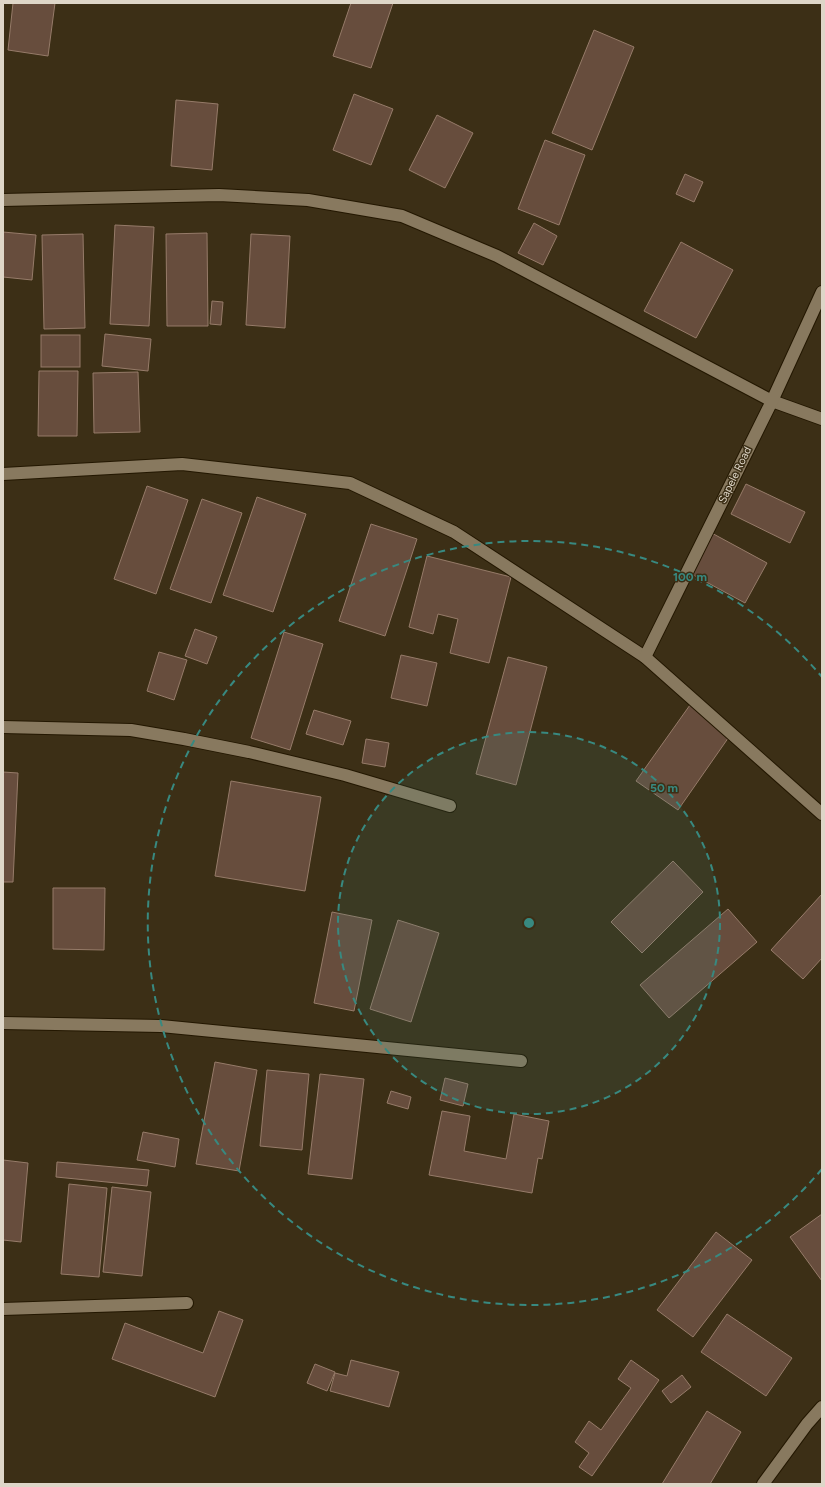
<svg xmlns="http://www.w3.org/2000/svg" width="825" height="1487" font-family="Figtree,sans-serif">
<rect width="100%" height="100%" fill="#3c2f16"/>
<g fill="#674d3d" stroke="#967b69">
<polygon points="13,3 55,3 48,56 8,50"/>
<polygon points="351,3 393,3 371,68 333,56"/>
<polygon points="594,30 634,47 592,150 552,133"/>
<polygon points="354,94 393,109 371,165 333,150"/>
<polygon points="176,100 218,104 212,170 171,166"/>
<polygon points="437,115 473,133 445,188 409,170"/>
<polygon points="545,140 585,155 559,225 518,209"/>
<polygon points="685,174 703,182 694,202 676,194"/>
<polygon points="534,223 557,236 543,265 518,253"/>
<polygon points="115,225 154,227 149,326 110,324"/>
<polygon points="3,232 36,235 32,280 3,277"/>
<polygon points="207,233 208,326 167,326 166,234"/>
<polygon points="83,234 85,328 44,329 42,235"/>
<polygon points="251,234 290,236 285,328 246,325"/>
<polygon points="681,242 733,270 696,338 644,311"/>
<polygon points="212,301 223,302 221,325 210,324"/>
<polygon points="105,334 151,339 148,371 102,366"/>
<rect x="41" y="335" width="39" height="32"/>
<polygon points="39,371 78,371 77,436 38,436"/>
<polygon points="138,372 140,432 94,433 93,373"/>
<polygon points="746,484 805,512 790,543 731,514"/>
<polygon points="147,486 188,500 156,594 114,579"/>
<polygon points="257,497 306,514 273,612 223,595"/>
<polygon points="202,499 242,513 211,603 170,589"/>
<polygon points="371,524 417,539 385,636 339,621"/>
<polygon points="708,531 767,563 745,603 686,571"/>
<polygon points="427,556 511,577 489,663 450,653 458,619 438,614 433,634 409,627"/>
<polygon points="195,629 217,637 207,664 185,656"/>
<polygon points="284,632 323,644 290,750 251,738"/>
<polygon points="159,652 187,660 174,700 147,691"/>
<polygon points="401,655 437,663 427,706 391,698"/>
<polygon points="508,657 547,667 516,785 476,774"/>
<polygon points="690,705 731,734 678,810 636,781"/>
<polygon points="314,710 351,721 343,745 306,734"/>
<polygon points="366,739 389,743 385,767 362,763"/>
<polygon points="3,772 18,773 13,882 3,882"/>
<polygon points="231,781 321,797 305,891 215,876"/>
<polygon points="673,861 703,892 642,953 611,922"/>
<polygon points="53,888 105,888 104,950 53,949"/>
<polygon points="822,894 822,958 803,979 771,950"/>
<polygon points="728,909 757,942 669,1018 640,985"/>
<polygon points="332,912 372,920 354,1011 314,1003"/>
<polygon points="398,920 439,933 411,1022 370,1009"/>
<polygon points="215,1062 257,1070 239,1171 196,1164"/>
<polygon points="267,1070 309,1074 302,1150 260,1146"/>
<polygon points="320,1074 364,1079 352,1179 308,1174"/>
<polygon points="445,1078 468,1084 463,1106 440,1100"/>
<polygon points="391,1091 411,1097 408,1109 387,1103"/>
<polygon points="442,1111 470,1116 464,1151 506,1159 514,1114 549,1121 542,1159 538,1158 532,1193 429,1175"/>
<polygon points="143,1132 179,1139 175,1167 137,1160"/>
<polygon points="3,1160 28,1163 21,1242 3,1240"/>
<polygon points="57,1162 149,1170 147,1186 56,1177"/>
<polygon points="69,1184 107,1188 99,1277 61,1274"/>
<polygon points="112,1187 151,1192 142,1276 103,1272"/>
<polygon points="822,1214 822,1281 790,1237"/>
<polygon points="716,1232 752,1260 693,1337 657,1310"/>
<polygon points="219,1311 243,1320 215,1397 112,1359 125,1323 203,1353"/>
<polygon points="727,1314 792,1358 766,1396 701,1352"/>
<polygon points="351,1360 399,1372 389,1407 330,1391 335,1373 347,1376"/>
<polygon points="631,1360 659,1380 592,1476 579,1467 589,1453 575,1442 589,1421 601,1430 631,1388 618,1379"/>
<polygon points="315,1364 335,1372 327,1391 307,1383"/>
<polygon points="682,1375 691,1387 671,1403 662,1391"/>
<polygon points="707,1411 741,1432 710,1484 662,1484"/>
</g>
<g fill="none" stroke-linecap="round" stroke-linejoin="round">
<g stroke="#231701" stroke-width="14">
<g id="minor">
<polyline points="3,200 219,195 308,200 402,216 497,256 772,401 822,419"/>
<polyline points="3,474 182,464 350,483 454,532 645,657 822,814"/>
<polyline points="645,657 772,401 822,292"/>
<polyline points="3,727 131,730 184,739 249,752 345,775 450,806"/>
<polyline points="3,1023 161,1026 521,1061"/>
<polyline points="3,1309 187,1303"/>
<polyline points="763,1484 807,1424 822,1407"/>
</g>
</g>
<use href="#minor" stroke="#88795f" stroke-width="12"/>
</g>
<circle cx="529" cy="923" r="191" fill="#388980" fill-opacity=".12"/>
<g fill="none" stroke="#388980" stroke-width="2" stroke-dasharray="7 5">
<circle cx="529" cy="923" r="191"/>
<path d="M822 1169A382 382 0 1 1 822 677"/>
</g>
<g text-anchor="middle" dominant-baseline="central" stroke-width="3" stroke-linejoin="round" paint-order="stroke">
<g font-size="11" fill="#ded6c8" stroke="#3c2f16">
<text transform="translate(735 475) rotate(-64)">Sapele Road</text>
</g>
</g>
<circle cx="529" cy="923" r="6" fill="#388980" stroke="#3c2f16" stroke-width="2"/>
<g font-size="12" text-anchor="middle" font-weight="bold" fill="#388980" stroke="#3c2f16" stroke-width="3" stroke-linejoin="round" paint-order="stroke">
<text x="690" y="581">100 m</text>
<text x="664" y="792">50 m</text>
</g>
<rect width="825" height="1487" fill="none" stroke="#ded6c8" stroke-width="8"/>
</svg>
